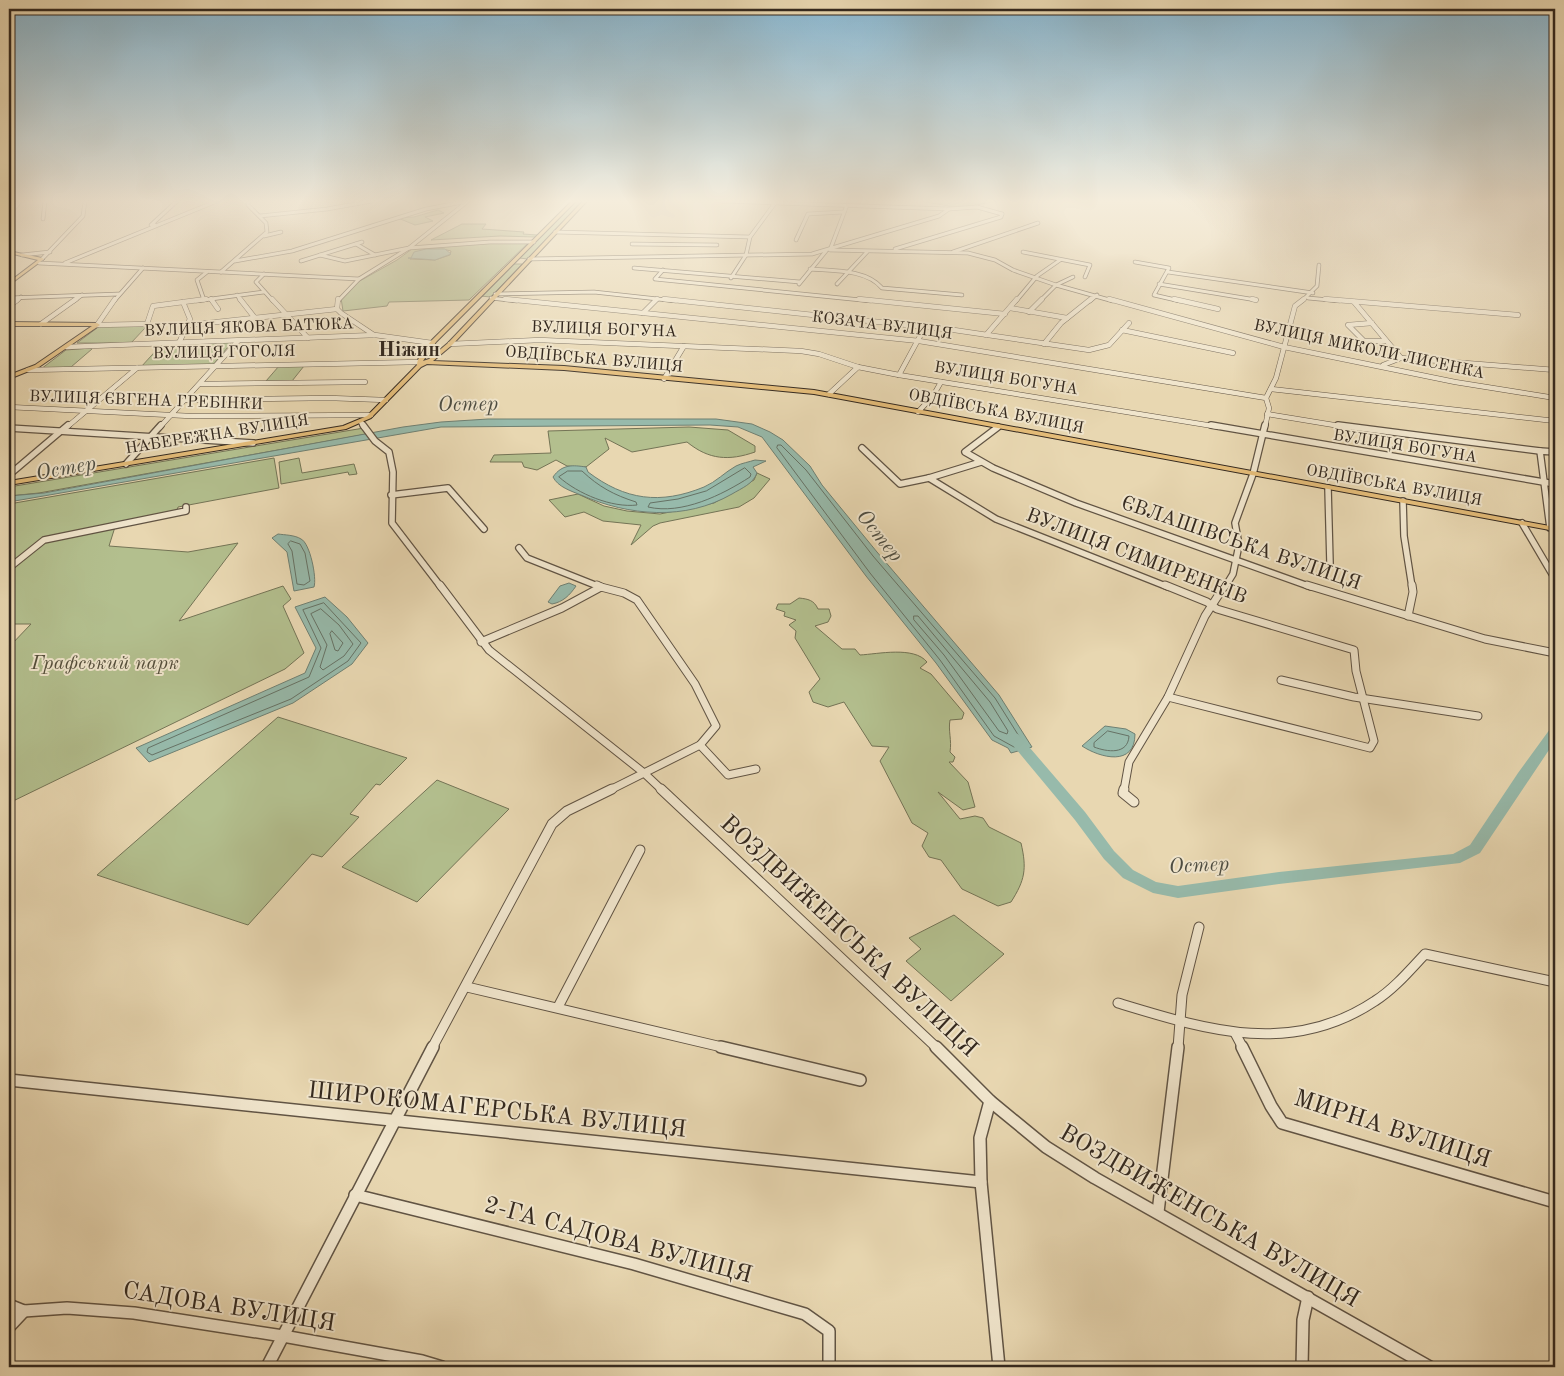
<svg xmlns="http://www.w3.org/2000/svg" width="1564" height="1376" font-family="'Old Standard TT',serif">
<rect width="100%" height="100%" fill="#e8d7b1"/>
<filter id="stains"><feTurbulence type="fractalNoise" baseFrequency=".004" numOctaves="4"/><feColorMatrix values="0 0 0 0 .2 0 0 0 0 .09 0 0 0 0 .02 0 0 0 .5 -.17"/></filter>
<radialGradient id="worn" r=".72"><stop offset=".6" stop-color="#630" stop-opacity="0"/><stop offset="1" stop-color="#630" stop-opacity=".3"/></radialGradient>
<g fill="#b3bf8e" stroke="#747456" fill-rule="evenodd">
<polygon points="575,201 583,201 528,259 519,258"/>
<polygon points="921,201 997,201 960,208"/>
<polygon points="438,210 444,213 425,217 433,221 415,225 398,218 414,217"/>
<polygon points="462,224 486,224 482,229 524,232 523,234 537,235 535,237 500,236 431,240"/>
<path d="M529,242L469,300L389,302L387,306L343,311L341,298L358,282L397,260L412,249L472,244ZM426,249H443L451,251L450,255L435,260L410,259Z"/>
<polygon points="512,264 522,264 491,297 480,296"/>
<polygon points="101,325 145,326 145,328 131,343 77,343"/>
<polygon points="232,342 213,365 141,367 161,345"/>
<polygon points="90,348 92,349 71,367 41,369 66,350"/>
<polygon points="279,366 304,366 292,381 266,381"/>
<path d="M689,427L728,430L755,446V452C729,461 709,460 687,442L632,452L605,438L609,449L586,467L567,466L556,460L537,470L524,467L522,462H490L494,455L551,453L548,431Z"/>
<polygon points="364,428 367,434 39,493 9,496 9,487"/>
<polygon points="274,458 279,488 178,507 177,511 115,527 109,546 188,552 238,543 179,621 283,586 291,599 283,606 304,653 285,669 9,803 9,647 31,624 9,624 9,504"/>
<polygon points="299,458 302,473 354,464 357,474 349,475 348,472 281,484 279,462"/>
<polygon points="757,473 770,479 754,498 739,507 660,523 653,526 631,545 641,525 603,521 584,512 565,517 549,500 578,494 604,506 627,511 660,514 714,503 754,480"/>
<path d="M799,598C808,599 814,600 818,609H829L831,616L828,622L815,626L842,649H855L860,655C878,654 914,646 927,662L920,668L931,674L964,713L962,719L950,720C948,731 952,740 950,752L955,757L953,762H949L968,782L975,807L963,810L938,792L960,819L975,816L983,818L989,827L1021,843C1027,869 1025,880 1011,902L998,906L962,889L941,860L929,857L922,846L928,833L912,823L880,761L889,747L872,746L844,702L828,707L813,702L809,692L820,679L795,638L796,631L789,625L796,620L784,616L785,612L776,609L778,604H790Z"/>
<polygon points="278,717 407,758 380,785 376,784 350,814 359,817 322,857 312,854 248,925 97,875"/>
<polygon points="437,780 509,809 417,902 342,867"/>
<polygon points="954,915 1004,954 951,1001 906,961 921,949 909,938"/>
</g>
<g fill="#97baab" stroke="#6f8073">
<polygon points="426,249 445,249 451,254 435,260 408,258 411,258 414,252"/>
<polygon points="488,419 716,419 752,424 770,432 783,440 810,466 822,485 877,552 999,695 1032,747 1011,753 1008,748 992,740 936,663 866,576 762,437 738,427 710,425 441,427 9,502 9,496 44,493 403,427 441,422"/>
<path d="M755,460L766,461L753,467L757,473C753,484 742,488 732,494C685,521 629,516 581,495C571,491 558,487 553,477C562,464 573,465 586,467L588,472C625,500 660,505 704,487C716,482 725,472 736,466C742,463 749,462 755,460Z"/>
<path d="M278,534C285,535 295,535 301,539C310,543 317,578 314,587L294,591L287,552L272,538Z"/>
<path d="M569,583L576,586C570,595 563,602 552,604L548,602L560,586Z"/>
<polygon points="325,597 347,617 368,643 352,664 293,703 149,762 136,748 305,673 316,648 295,607"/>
<path d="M1105,726L1126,729L1135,734C1135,767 1100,758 1082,746Z"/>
</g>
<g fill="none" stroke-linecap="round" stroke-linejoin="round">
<g stroke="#667265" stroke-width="1">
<polygon points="778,445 781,445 806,470 873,556 995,698 1022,741 1022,745 1014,747 994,736 940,660 870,573 777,448"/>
<path d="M745,468L751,474L750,477C722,495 682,515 648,507L650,503L678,499L706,491Z"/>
<path d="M568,471H582C599,487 614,495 636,502L637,505C612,508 578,494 559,477Z"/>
<polygon points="291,541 300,544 305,553 310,581 304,585 297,584 292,551 288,544"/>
<polygon points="324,603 361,643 348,661 291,699 152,755 147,752 148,748 309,677 321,648 303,610"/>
<polygon points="321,609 339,625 353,644 344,656 323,670 320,667 327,645 311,614"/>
<polygon points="914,616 918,616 990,702 1008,731 1007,734 999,731 944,655 914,620"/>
<polygon points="332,631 343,643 338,651 335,650 330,634"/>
<path d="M1108,731L1129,736C1128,755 1107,752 1094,747V743Z"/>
</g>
<polygon fill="#97baab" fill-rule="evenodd" points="1555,728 1555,741 1480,853 1460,863 1279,884 1178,898 1153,893 1123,878 1104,859 1075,820 1006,737 1013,733 1018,734 1085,812 1114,851 1133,870 1156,882 1178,886 1279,872 1453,854 1470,845 1518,773 1550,729"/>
<g stroke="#615444" stroke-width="4.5">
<g id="minor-far5">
<polyline points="722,201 949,209 977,207 1002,214"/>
<polyline points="847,205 830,250 968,253 995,260 1013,270 1056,285 1113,301"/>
<polyline points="9,215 20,201"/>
<polyline points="260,216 327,209 372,201"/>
<polyline points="43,219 45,201"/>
<polyline points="155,225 151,225 177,201"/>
<polyline points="555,232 750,237"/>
<polyline points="264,236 281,232"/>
<polyline points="796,240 808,214 843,212"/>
<polyline points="356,244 375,255"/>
<polyline points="632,244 717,245"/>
<polyline points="895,249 1001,217 1002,214"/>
<polyline points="953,252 1038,223"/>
<polyline points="1023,252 1090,265 1085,277"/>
<polyline points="22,255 50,252"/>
<polyline points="320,255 345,261 409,248 468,201"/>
<polyline points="42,259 83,216 85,201"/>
<polyline points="529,259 812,254 939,216 949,209"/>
<polyline points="235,261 292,251 426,209 468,201"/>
<polyline points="301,261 362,242"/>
<polyline points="1135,262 1169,268 1154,295 1180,301"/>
<polyline points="39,263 359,279"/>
<polyline points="65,263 217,201"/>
<polyline points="634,268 800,282"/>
<path d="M810,269C833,271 866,269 882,288L962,295"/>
<polyline points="663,270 655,279 871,301"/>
<polyline points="221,272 267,232 266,223 248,205 248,201"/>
<polyline points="1168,272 1313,293"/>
<polyline points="264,274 256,282 273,301"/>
<polyline points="731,278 746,255 750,237 775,203"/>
<polyline points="799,284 826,251"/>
<polyline points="837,284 867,252"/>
<polyline points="1159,284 1256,300"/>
<polyline points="495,294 594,292 676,301"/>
<polyline points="237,295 241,301"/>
<polyline points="9,298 119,294"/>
<polyline points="491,298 517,301"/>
<polyline points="1308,298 1340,301"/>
<polyline points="211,299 212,301"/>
<polyline points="204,300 197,280 207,272"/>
<polyline points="17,301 21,297"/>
<polyline points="74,301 82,295"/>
<polyline points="114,301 143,268"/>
<polyline points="196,301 264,292"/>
<polyline points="338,301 359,279 409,248 490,242 534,242"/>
<polyline points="655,301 657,299"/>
<polyline points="1016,301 1037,276 1060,260"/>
<polyline points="1040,301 1056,285 1073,277"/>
<polyline points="1090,301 1097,295"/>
<polyline points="1302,301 1317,286 1319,265"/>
</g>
</g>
<g stroke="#615444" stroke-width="5.5">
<g id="minor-far4">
<polyline points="211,299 218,309"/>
<polyline points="240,299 255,318"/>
<polyline points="272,299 308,338"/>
<polyline points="338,299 337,309 341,313 374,335"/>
<polyline points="505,299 919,341 1266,398"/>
<polyline points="664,299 954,330 1089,350 1109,345 1129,323"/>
<polyline points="859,299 1005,314"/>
<polyline points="1109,299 1284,347 1455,382 1555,398"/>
<polyline points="1174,299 1218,309"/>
<polyline points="1252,299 1256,300"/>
<polyline points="1325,299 1518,315"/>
<polyline points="1354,302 1401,358 1383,365"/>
<polyline points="9,307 18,299"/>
<polyline points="1010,308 1067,318"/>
<polyline points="1029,312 1042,299"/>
<polyline points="643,313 657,299"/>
<polyline points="1372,323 1348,325 1364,341 1386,341"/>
<polyline points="41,324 76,299"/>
<polyline points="97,325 115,299"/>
<polyline points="97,325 147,324"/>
<polyline points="189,325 337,309"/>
<polyline points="148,328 147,324 153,306 206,299"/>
<polyline points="1122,330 1233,353"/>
<polyline points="986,335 1017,299"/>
<polyline points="179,343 190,319 183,302"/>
<polyline points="450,344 539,340 801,351 819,354 858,367 899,375 1219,427"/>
<polyline points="1044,344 1061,323 1091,299"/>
<polyline points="66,347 375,335 432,343"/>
<polyline points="1401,358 1555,370"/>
<polyline points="28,370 419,362"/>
<polyline points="899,375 925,327"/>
<polyline points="664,379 684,346"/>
<polyline points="200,384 365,382"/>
<polyline points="1271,389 1555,421"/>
<polyline points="829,394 858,367"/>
<polyline points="185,400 329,398 386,400"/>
<polyline points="9,407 190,416 371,415"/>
<polyline points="918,412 933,396 941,382"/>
<polyline points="1267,414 1346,427"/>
<polyline points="361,422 364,427"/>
<polyline points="67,427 137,368"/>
<polyline points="160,427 238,341"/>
<polyline points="1265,427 1269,408 1266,398 1276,378 1295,306 1304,299"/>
</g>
</g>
<g stroke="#615444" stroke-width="8">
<g id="minor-far3">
<polyline points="363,425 375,441 389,452 393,472 392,523 441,587"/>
<polyline points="1211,425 1555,484"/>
<polyline points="1338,425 1540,451"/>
<polyline points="998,427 965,452 993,468 1076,503 1311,587"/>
<polyline points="9,428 253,443"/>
<polyline points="862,448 900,484 929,478 981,462"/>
<polyline points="126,464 161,425"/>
<polyline points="9,475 68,425"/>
<polyline points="929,478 996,519 1168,587"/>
<polyline points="1328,488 1330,563"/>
<polyline points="391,495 448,488 484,529"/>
<polyline points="1403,501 1404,536 1412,587"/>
<polyline points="1522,523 1555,579"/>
<polyline points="1550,528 1540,451 1555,452"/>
<polyline points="519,548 527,558 600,587"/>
<polyline points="9,568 44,540 186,511 186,507"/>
<polyline points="1225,587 1233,574 1239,545 1235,523 1253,474 1265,425"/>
</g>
</g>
<g stroke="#615444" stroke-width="9">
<g id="minor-far2">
<polyline points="440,585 489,650 644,773 662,790"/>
<polyline points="597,585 601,587"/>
<polyline points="1165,585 1207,602 1217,609 1354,650 1356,671 1374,741 1370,748 1168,697"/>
<polyline points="1307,585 1485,639 1555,653"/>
<polyline points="1408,616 1413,592 1412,585"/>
<polyline points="481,642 562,608 601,587 624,593 637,600 695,684 716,726 700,745 610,790"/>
<polyline points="1281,680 1354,697 1478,716"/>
<polyline points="700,745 728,775 756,769"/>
<polyline points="1124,790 1129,762 1168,697 1205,616 1225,585"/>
</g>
</g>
<g stroke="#615444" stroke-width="11">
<g id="minor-far1">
<polyline points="661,789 937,1048"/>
<polyline points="1124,789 1123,793 1134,802"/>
<polyline points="467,987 726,1048"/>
<path d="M1118,1003C1207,1030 1291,1057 1375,1001C1394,989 1410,970 1425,954L1555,982"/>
<polyline points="558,1007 640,850"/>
<polyline points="1235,1033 1243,1048"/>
<polyline points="432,1048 552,824 567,811 612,789"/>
<polyline points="1178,1048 1182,995 1199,927"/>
</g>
</g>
<g stroke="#615444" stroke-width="14">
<g id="minor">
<polyline points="721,1047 860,1080"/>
<polyline points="936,1047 990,1101 1046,1147 1095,1178 1430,1367"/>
<polyline points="1242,1047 1271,1106 1282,1123 1555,1202"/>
<polyline points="9,1080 981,1182"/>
<polyline points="990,1101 980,1138 981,1182 999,1367"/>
<polyline points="355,1195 634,1264 805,1314 829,1331 829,1367"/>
<polyline points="1158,1212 1178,1047"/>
<polyline points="9,1305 24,1311 67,1308 134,1313 283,1336 422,1361 442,1367"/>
<polyline points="9,1327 24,1311"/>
<polyline points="267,1367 433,1047"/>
<polyline points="1302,1367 1303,1320 1308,1297"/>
</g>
</g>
<g stroke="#34291f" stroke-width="2">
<g id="major">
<path d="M572,201H576L436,342L423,361L429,359L448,343L583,201H587L452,345L433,361L564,366L814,390L1555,527V531L814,394L564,370L427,364L421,367L371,418L346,429L9,485V481L343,426L367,416L417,365C417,357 426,347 432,340Z"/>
<polygon points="9,251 42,258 44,259 9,285 9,282 38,260 9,253"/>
<polygon points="9,322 97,323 100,325 39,367 9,379 9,375 35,365 92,326 9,326"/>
</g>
</g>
<use href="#minor-far5" stroke="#f0e5cc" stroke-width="3"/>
<use href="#minor-far4" stroke="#f0e5cc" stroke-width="4.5"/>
<use href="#minor-far3" stroke="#f0e5cc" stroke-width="5.5"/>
<use href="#minor-far2" stroke="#f0e5cc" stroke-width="7"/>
<use href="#minor-far1" stroke="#f0e5cc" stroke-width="9"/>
<use href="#minor" stroke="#f0e5cc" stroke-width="11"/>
<use href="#major" fill="#e4bc78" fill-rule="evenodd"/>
</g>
<linearGradient id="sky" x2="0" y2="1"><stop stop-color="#87b6d0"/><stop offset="0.51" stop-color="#f5eddc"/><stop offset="1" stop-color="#f5eddc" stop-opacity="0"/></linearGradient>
<rect width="1564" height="394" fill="url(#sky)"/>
<g text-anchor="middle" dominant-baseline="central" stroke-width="4" stroke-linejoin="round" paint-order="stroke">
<g font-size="16" fill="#34291f" stroke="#f0e5cc">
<text transform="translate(882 326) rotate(7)">КОЗАЧА ВУЛИЦЯ</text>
<text transform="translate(249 328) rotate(-2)">ВУЛИЦЯ ЯКОВА БАТЮКА</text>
<text transform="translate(604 330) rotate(2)">ВУЛИЦЯ БОГУНА</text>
<text transform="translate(1369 350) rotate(12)">ВУЛИЦЯ МИКОЛИ ЛИСЕНКА</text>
<text transform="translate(224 353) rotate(-1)">ВУЛИЦЯ ГОГОЛЯ</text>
<text transform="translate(594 360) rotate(5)">ОВДІЇВСЬКА ВУЛИЦЯ</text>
<text transform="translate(1006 379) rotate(9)">ВУЛИЦЯ БОГУНА</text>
<text transform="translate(146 401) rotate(2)">ВУЛИЦЯ ЄВГЕНА ГРЕБІНКИ</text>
<text transform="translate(996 412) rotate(11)">ОВДІЇВСЬКА ВУЛИЦЯ</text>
<text transform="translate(217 435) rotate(-9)">НАБЕРЕЖНА ВУЛИЦЯ</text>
<text transform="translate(1405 447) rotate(9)">ВУЛИЦЯ БОГУНА</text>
<text transform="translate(1394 486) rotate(10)">ОВДІЇВСЬКА ВУЛИЦЯ</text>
</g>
<g font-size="20" fill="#34291f" stroke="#f0e5cc">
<text transform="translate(1241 544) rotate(19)">ЄВЛАШІВСЬКА ВУЛИЦЯ</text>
<text transform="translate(1136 557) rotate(21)">ВУЛИЦЯ СИМИРЕНКІВ</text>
</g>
<g font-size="20" font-style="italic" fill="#544e3b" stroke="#f0e5cc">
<text x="105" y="664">Графський парк</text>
</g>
<g font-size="21" font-weight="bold" fill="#34291f" stroke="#f0e5cc">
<text x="409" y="350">Ніжин</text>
</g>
<g font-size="21" font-style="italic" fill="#4d4d42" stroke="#f0e5cc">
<text transform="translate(468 405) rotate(-1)">Остер</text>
<text transform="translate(66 469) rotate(-10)">Остер</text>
<text transform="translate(879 536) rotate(51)">Остер</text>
<text transform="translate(1199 866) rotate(-3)">Остер</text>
</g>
<g font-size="24" fill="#34291f" stroke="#f0e5cc">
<text transform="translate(848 937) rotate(43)">ВОЗДВИЖЕНСЬКА ВУЛИЦЯ</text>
<text transform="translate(497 1111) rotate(6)">ШИРОКОМАГЕРСЬКА ВУЛИЦЯ</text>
<text transform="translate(1392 1130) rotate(18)">МИРНА ВУЛИЦЯ</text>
<text transform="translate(1209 1217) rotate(30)">ВОЗДВИЖЕНСЬКА ВУЛИЦЯ</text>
<text transform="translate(618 1241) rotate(15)">2-ГА САДОВА ВУЛИЦЯ</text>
<text transform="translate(229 1308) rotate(9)">САДОВА ВУЛИЦЯ</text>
</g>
</g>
<rect width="1564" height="1376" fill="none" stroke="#e8d7b1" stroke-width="30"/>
<rect x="10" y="10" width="1544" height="1356" fill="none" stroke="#34291f" stroke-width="2.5"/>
<rect x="15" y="15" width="1534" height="1346" fill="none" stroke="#34291f"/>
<rect width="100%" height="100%" filter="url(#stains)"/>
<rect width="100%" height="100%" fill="url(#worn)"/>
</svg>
